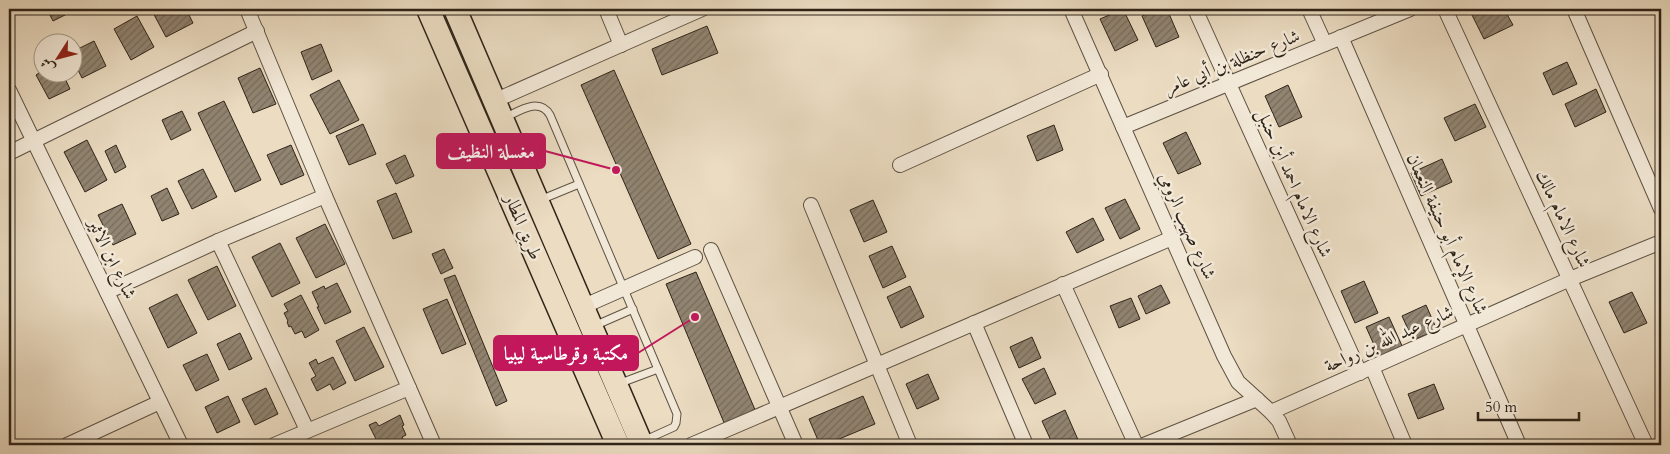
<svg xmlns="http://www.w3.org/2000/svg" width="1670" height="454" font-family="Cardo,Amiri,serif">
<defs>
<pattern id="building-hatch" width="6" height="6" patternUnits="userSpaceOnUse" patternTransform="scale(1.25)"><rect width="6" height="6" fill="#918471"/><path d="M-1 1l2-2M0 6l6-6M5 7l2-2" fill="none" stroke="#776c5c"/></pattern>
</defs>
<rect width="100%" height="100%" fill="#ebdcc2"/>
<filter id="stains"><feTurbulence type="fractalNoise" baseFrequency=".004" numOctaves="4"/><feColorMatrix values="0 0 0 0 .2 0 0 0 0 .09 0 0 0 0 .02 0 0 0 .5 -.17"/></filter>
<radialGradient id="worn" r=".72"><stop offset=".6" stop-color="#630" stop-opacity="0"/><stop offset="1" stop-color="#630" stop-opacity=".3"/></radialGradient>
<g fill="url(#building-hatch)" stroke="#2f2419">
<polygon points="47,9 74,9 75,10 53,21"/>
<polygon points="151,9 186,9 193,23 166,37"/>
<polygon points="1123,9 1138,40 1115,51 1100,19"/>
<polygon points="1158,9 1167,9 1179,37 1156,47 1142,16"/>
<polygon points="1475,9 1504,9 1513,25 1484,39 1470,11"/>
<polygon points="137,16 154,47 131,60 114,29"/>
<polygon points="707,26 718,53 662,75 652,49"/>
<polygon points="94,41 106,66 82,78 72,58 72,52"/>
<polygon points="321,44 332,71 312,80 301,52"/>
<polygon points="1567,62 1577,84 1553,95 1543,73"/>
<polygon points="260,68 276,104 253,113 238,78"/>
<polygon points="614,70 691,244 658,259 581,85"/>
<polygon points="42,71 62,72 70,89 49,99 36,75"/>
<polygon points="339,80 359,120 330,134 310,95"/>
<polygon points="1288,85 1302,117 1279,127 1265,96"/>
<polygon points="1596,89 1606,112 1575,127 1565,104"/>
<polygon points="224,101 261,180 235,192 198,113"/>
<polygon points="1475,104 1486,127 1455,141 1444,118"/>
<polygon points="182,111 191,130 171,140 162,120"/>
<polygon points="363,124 376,154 349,165 336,136"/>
<polygon points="1054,125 1063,150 1037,161 1027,136"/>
<polygon points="1186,132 1201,164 1178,174 1163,143"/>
<polygon points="87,140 107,180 85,192 64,152"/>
<polygon points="116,145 126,167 115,173 105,151"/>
<polygon points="291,145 304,175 281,185 267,155"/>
<polygon points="405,155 414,176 396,184 386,164"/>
<polygon points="1442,159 1452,182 1421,196 1411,173"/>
<polygon points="203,169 217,197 192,209 178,181"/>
<polygon points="167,188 179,214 162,221 151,196"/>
<polygon points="396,193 412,232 393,239 377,201"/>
<polygon points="1125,199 1140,229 1120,239 1105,208"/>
<polygon points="873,200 887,232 864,242 850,210"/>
<polygon points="122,204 136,234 113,245 98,215"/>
<polygon points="1093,218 1104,240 1077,253 1066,232"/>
<polygon points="325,224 345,264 316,278 296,238"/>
<polygon points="280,243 300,283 272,297 252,257"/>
<polygon points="892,246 906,277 883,288 869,256"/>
<polygon points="444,249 453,268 441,274 432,254"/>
<polygon points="217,266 236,306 208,320 188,280"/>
<polygon points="696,272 756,412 725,425 666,284"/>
<polygon points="455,275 507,401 496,406 444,279"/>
<polygon points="1364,281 1378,313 1355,323 1341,291"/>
<polygon points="337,283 351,312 325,324 317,307 319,307 312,292 324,286 325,289"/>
<polygon points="1161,285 1170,303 1146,314 1138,296"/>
<polygon points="910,286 924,317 901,328 887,297"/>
<polygon points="1632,292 1647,323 1624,333 1609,302"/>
<polygon points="177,294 197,333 168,348 149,308"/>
<polygon points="301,295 319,330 305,338 302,331 295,334 291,326 289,327 287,322 288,321 284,313 288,311 284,304"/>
<polygon points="1131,298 1140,319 1119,328 1110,306"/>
<polygon points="447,299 466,344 442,354 423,309"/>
<polygon points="1426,305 1437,330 1413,340 1402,316"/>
<polygon points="1389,317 1403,348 1380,358 1366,327"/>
<polygon points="364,327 384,367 355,381 336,341"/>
<polygon points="240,333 252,359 229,370 217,344"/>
<polygon points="1032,337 1041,358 1019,368 1010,347"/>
<polygon points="207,354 219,380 196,391 183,365"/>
<polygon points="333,357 346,383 333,390 330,384 317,391 311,379 316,376 309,363 316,359 318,364"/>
<polygon points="1044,368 1056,394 1035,404 1022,379"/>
<polygon points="928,374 939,399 917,409 906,384"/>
<polygon points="1434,384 1444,409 1418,419 1408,394"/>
<polygon points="266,388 278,414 255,425 242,399"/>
<polygon points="228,396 240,422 217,433 205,407"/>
<polygon points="863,396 875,424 825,445 820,445 809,419"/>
<polygon points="1065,410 1079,442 1071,445 1053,445 1042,421"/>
<polygon points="400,415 404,425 402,426 406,435 402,437 405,443 400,445 379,445 369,425 376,422 379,426"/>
</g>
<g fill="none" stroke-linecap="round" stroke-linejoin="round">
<g stroke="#5e5243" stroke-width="9">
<g id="service">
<path d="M504,118C518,112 539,96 550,115L677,414L676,423L674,427L643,441"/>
<polyline points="540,200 579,184"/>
<polyline points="594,326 633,309"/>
<polyline points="618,384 658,369"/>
</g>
</g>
<g stroke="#5e5243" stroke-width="16">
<g id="minor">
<polyline points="247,9 325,196"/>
<polyline points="606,9 621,45"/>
<polyline points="1071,9 1224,356 1238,382 1271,412 1279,421 1290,445"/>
<polyline points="1195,9 1360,373"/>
<polyline points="1309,9 1325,44"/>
<polyline points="1445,9 1646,445"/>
<polyline points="1574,9 1661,209"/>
<polyline points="1341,37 1519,445"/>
<polyline points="9,90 181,445"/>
<polyline points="494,101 702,9"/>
<polyline points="1123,127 1410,9"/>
<polyline points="9,153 257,31"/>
<polyline points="900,165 1101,74"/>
<polyline points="811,205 910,445"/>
<polyline points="218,241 307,430"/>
<polyline points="711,250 796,445"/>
<polyline points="1063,284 1136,445"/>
<polyline points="107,292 218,241 325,196 434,445"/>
<polyline points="582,307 695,257"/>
<polyline points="974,323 1026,445"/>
<polyline points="1372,367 1405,445"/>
<polyline points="1271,412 1570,279 1661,242"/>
<polyline points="67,445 160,402"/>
<polyline points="274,445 409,388"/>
<polyline points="691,445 1172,238"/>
<polyline points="1144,445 1257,399"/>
</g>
</g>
<g stroke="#2f2419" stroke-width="25">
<g id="trunk">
<polyline points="428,9 618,445"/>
<polyline points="455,9 642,445"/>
</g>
</g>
<use href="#service" stroke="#f2e8d7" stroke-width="7"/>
<use href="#minor" stroke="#f2e8d7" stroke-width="14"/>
<use href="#trunk" stroke="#ebdcc2" stroke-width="22"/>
</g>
<g text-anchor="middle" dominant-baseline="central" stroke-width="5" stroke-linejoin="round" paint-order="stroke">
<g font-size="18" fill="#2f2419" stroke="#f2e8d7">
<text transform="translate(1232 62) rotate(-22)">شارع حنظلة بن أبي عامر</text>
<text transform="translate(1294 183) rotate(66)">شارع الامام احمد أبن حنبل</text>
<text transform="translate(1563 219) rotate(65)">شارع الامام مالك</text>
<text transform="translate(1187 226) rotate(66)">شارع صهيب الرومي</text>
<text transform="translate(523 227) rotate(67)">طريق المطار</text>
<text transform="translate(1447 234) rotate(66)">شارع الإمام أبو حنيفة النعمان</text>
<text transform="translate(112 259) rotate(64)">شارع ابن الاثير</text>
<text transform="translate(1389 339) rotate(-24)">شارع عبد الله بن رواحة</text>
</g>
</g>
<path fill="none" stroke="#c2185b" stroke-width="2" d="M616 170L545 151M695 317L638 353"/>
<g fill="#c2185b" stroke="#f2e8d7" stroke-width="2">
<circle cx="616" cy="170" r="5"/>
<circle cx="695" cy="317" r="5"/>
</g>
<g fill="#c2185b" stroke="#c2185b" stroke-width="2">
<rect x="437" y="134" width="108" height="34" rx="5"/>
<rect x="494" y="336" width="144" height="34" rx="5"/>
</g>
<g font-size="19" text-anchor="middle" font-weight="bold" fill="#fff">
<text x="491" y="158">مغسلة النظيف</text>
<text x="566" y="360">مكتبة وقرطاسية ليبيا</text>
</g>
<rect width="1670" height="454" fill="none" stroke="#ebdcc2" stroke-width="30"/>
<rect x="10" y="10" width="1650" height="434" fill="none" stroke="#2f2419" stroke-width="2.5"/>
<rect x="15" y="15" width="1640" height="424" fill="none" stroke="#2f2419"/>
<g transform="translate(58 58) rotate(234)"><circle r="24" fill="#f2e8d7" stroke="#a49a8b"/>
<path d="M0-4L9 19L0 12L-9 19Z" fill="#8f2418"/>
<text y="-8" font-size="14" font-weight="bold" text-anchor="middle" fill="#2f2419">ش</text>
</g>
<path d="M1478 412v8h101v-8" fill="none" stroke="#2f2419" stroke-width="2.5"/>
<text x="1485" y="412" font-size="15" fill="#2f2419" stroke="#f2e8d7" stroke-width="4" paint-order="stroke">50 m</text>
<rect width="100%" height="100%" filter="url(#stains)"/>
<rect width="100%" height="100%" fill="url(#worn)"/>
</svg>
